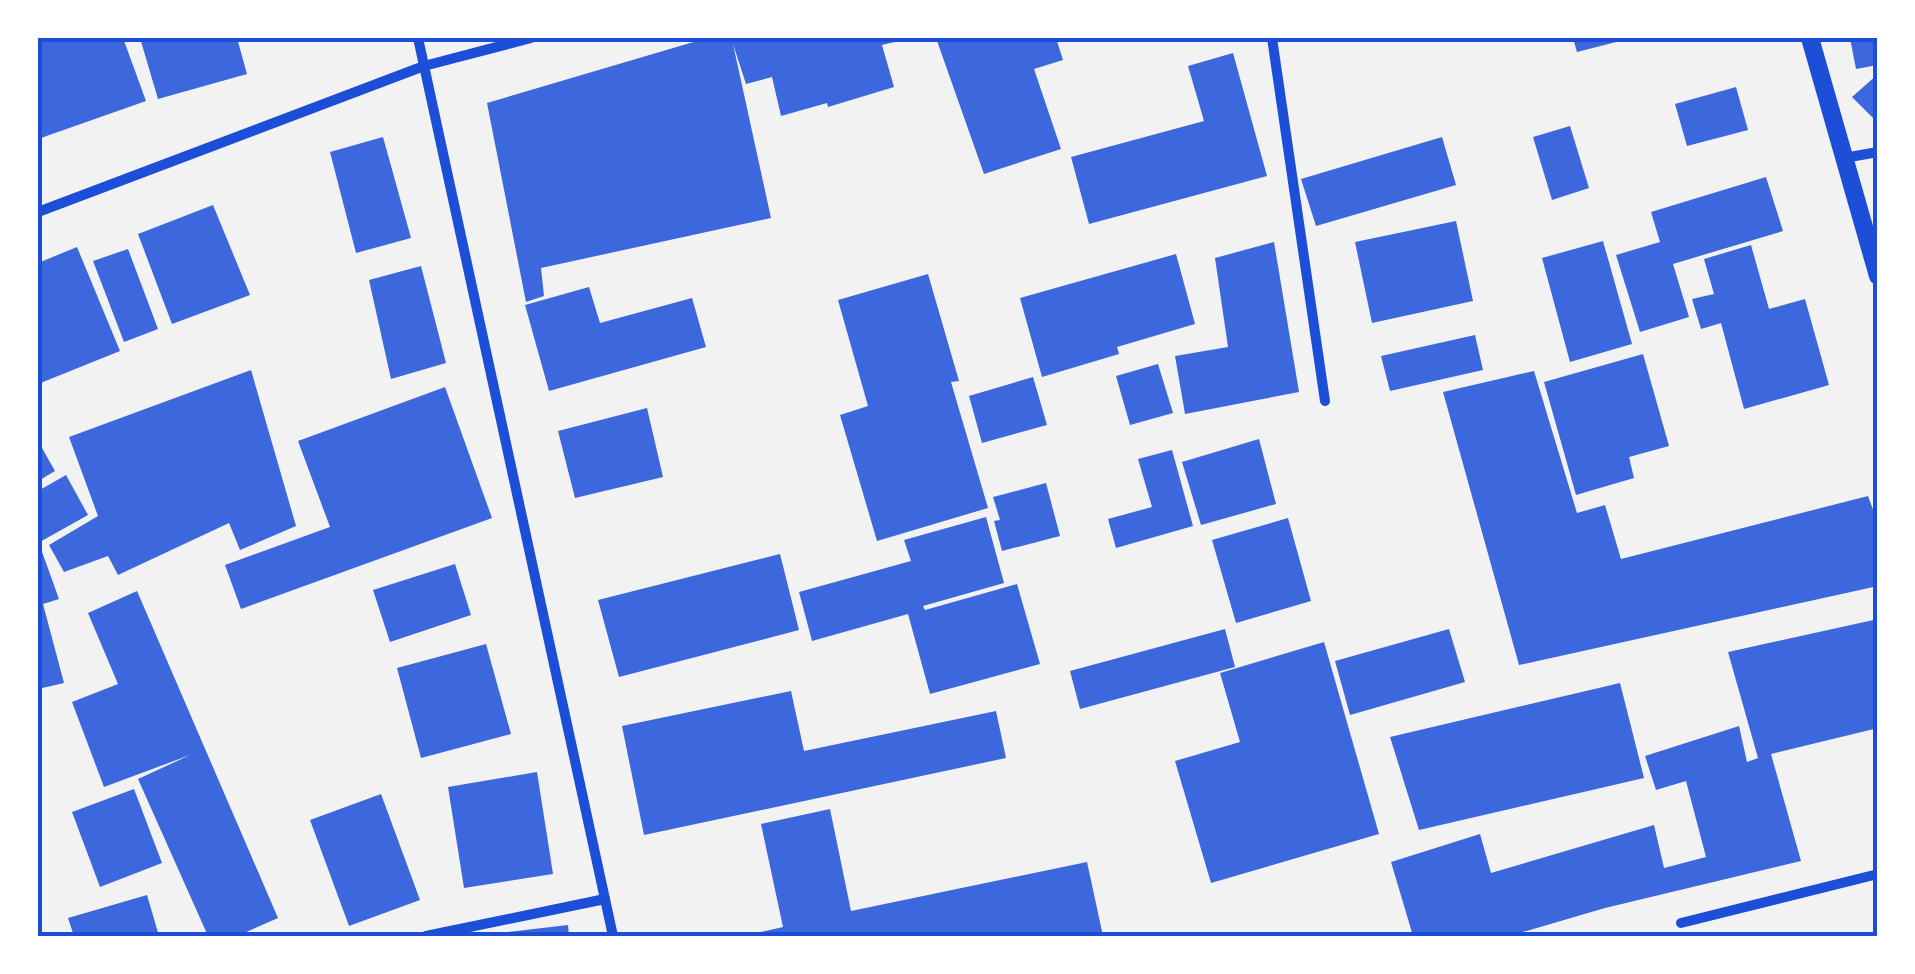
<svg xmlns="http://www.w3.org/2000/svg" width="1915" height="974" font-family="'Titillium Web',sans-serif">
<rect width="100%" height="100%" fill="#f2f2f2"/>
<g fill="#3d67dc">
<polygon points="38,38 123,38 146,101 38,139"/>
<polygon points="140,38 237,38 247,74 158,99"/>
<polygon points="707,38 898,38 899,41 882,45 894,87 828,107 827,103 781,116 772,77 746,84 733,44 771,218 541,268 544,296 526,302 487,103"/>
<polygon points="936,38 1056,38 1063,60 1034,69 1061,149 984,174"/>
<polygon points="1573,38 1628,38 1628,39 1577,52"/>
<polygon points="1850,38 1878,38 1878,65 1856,69"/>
<polygon points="1233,53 1267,176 1089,224 1071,157 1204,121 1188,66"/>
<polygon points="1878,74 1878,118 1875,120 1852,97"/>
<polygon points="1736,87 1748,130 1687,146 1675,104"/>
<polygon points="1570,126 1589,188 1552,200 1533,137"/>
<polygon points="383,137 411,238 356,253 330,152"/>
<polygon points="1442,137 1456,185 1316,226 1301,179"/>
<polygon points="1766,177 1783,231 1673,264 1689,317 1640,332 1616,255 1660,242 1651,212"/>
<polygon points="213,205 250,295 172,324 138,234"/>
<polygon points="1456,221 1473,301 1372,323 1355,242"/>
<polygon points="1603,241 1632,344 1570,362 1542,258"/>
<polygon points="1274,242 1299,392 1185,414 1175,356 1228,347 1215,258"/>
<polygon points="1751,245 1769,309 1805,299 1829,385 1744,409 1721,323 1701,329 1692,299 1714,294 1704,259"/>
<polygon points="77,247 120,351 38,384 38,263"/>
<polygon points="128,249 158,329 124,342 93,261"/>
<polygon points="1176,254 1195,324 1117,347 1119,354 1042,377 1020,298"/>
<polygon points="421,266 446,363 391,379 369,280"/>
<polygon points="928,274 959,381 951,382 988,508 877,541 840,415 868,406 838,300"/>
<polygon points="589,287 600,323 692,298 706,347 549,391 525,305"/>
<polygon points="1475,335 1483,370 1390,391 1381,356"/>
<polygon points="1643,354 1669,446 1629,457 1634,478 1576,495 1544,382"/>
<polygon points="1158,364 1173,413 1130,425 1116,376"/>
<polygon points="251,370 296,526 240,550 229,523 118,575 108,556 64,572 49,545 98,516 69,437"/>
<polygon points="1534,371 1577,513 1605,505 1621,559 1868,496 1878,523 1878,586 1519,665 1443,392"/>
<polygon points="1033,377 1047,425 982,443 969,396"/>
<polygon points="445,387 492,518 241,609 225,565 330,527 298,441"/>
<polygon points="647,408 663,477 575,498 558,431"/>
<polygon points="1259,439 1276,504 1201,525 1182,462"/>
<polygon points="38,441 55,471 38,481"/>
<polygon points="1172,450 1193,526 1116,548 1108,519 1152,507 1138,459"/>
<polygon points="66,475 88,515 38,543 38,491"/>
<polygon points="1046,483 1060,536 1002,551 994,521 1000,520 993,497"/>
<polygon points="986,517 1004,583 923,606 925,610 1017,584 1040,664 930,694 908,614 812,641 799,592 911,561 904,540"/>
<polygon points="1288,518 1311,601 1236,623 1212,540"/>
<polygon points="41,549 59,599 43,604 64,683 38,689 38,550"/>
<polygon points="780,554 799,630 619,677 598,600"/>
<polygon points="455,564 471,615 390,642 373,590"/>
<polygon points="137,591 278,918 237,936 208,936 138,779 190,755 104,787 72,702 118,684 88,613"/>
<polygon points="1878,619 1878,728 1771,754 1801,861 1605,908 1509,936 1413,936 1391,862 1480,834 1491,873 1654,825 1664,868 1706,857 1686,781 1656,790 1645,756 1739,726 1747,762 1758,758 1728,652"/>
<polygon points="1225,629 1235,667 1080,709 1070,671"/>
<polygon points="1449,629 1465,682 1350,715 1335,661"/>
<polygon points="1324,642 1379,834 1211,883 1175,761 1240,742 1220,673"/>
<polygon points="486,644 511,734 421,758 397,668"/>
<polygon points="1620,683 1644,778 1419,830 1390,737"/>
<polygon points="791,691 804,751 996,711 1006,758 644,835 622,726"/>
<polygon points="537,772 553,874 464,888 448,787"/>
<polygon points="134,789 162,863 100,887 72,812"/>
<polygon points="381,794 420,900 349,926 310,820"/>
<polygon points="830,809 851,911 1087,862 1103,936 743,936 783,927 761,824"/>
<polygon points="147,895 159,936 74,936 68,918"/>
<polygon points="568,925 569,936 492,936 492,934"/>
</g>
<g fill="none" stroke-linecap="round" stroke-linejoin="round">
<g stroke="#1d4ed8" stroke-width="10">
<polyline points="418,38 613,936"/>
<polyline points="1272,38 1325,401"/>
<polyline points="1844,158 1878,152"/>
<polyline points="38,212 424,66 531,38"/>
<polyline points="1681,923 1878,874"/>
<polyline points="426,936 605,899"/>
</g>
<polyline stroke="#1d4ed8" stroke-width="18" points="1810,38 1878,276"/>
</g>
<rect width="1915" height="974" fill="none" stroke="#ffffff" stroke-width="80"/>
<rect x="40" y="40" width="1835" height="894" fill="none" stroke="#1d4ed8" stroke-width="4"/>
</svg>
